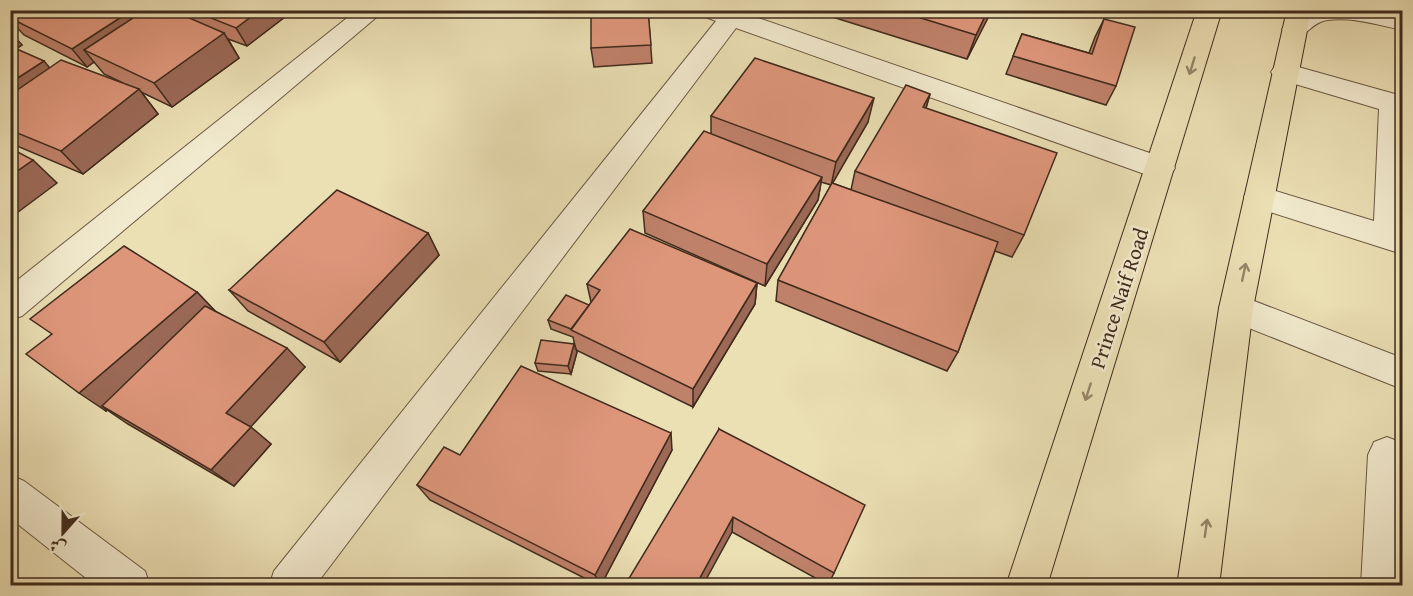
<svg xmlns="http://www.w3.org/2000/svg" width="1413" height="596" font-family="'Gentium Book Plus',Amiri,serif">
<rect width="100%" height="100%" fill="#ebdfb4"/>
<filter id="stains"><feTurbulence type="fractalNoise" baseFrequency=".00333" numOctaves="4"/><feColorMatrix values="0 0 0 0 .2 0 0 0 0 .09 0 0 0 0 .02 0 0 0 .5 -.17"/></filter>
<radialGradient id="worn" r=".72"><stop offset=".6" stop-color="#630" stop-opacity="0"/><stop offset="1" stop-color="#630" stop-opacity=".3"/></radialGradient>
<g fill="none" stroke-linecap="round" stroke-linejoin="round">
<g stroke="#6b5842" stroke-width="2">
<g id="minor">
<polygon points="357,10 385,10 22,316 10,320 10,286"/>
<polygon points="735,10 1170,160 1175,168 1170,176 1160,179 1150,176 736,28 315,586 269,586 274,571 716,21 703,16 700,10"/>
<path d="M1303,10H1387L1402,14V30C1378,25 1354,17 1328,20C1309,22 1308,41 1286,35L1282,29Z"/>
<polygon points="1284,63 1402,96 1402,254 1248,205 1244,197 1248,189 1259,186 1374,221 1379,109 1275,78 1271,72 1275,66"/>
<polygon points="1236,294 1402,358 1402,389 1224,318 1219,308 1224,298"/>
<polygon points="1387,437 1402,443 1402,586 1361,586 1368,455 1374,442"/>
<polygon points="10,475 24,481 145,571 150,586 96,586 10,518"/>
</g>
</g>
<g stroke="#402b1c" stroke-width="2">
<g id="major">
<polygon points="1197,10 1222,10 1047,586 1006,586"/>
<polygon points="1287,10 1311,10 1253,308 1219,586 1177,586 1219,308"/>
</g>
</g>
<use href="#minor" fill="#f2eace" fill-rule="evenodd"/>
<use href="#major" fill="#ebdfb4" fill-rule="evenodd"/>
</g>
<g fill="#bf816a" stroke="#402b1c" stroke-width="1.5">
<polygon points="17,10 175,10 174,12 177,13 175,10 294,10 247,46 228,39 239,58 172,107 141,92 158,114 83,174 10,143 10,34 22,45 16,49 49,68 123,83 104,74 94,62 87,67 24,35 10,20 10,14"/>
<polygon points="648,10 652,63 594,67 591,48"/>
<polygon points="810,10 991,10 967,59"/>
<polygon points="1104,19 1116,86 1106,105 1006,74 1022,34 1089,53 1095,37"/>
<polygon points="930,94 926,108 1024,235 1012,257 995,251 958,352 947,371 776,301 778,280 831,185 821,182 818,200 765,286 645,233 643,211 711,134 711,116 868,122 832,183 851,190 855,171"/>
<polygon points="428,233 439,255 340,362 248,311 229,290"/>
<polygon points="757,283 755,304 693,407 576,350 573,337 551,329 548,320 589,306 591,302 587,284"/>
<polygon points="197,292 215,311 305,367 250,427 271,444 234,486 128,424 107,410 106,411 51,335"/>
<polygon points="574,344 577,352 571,374 538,371 535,363"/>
<polygon points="719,429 834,573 828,585 732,532"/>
<polygon points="672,450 601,585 598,585 430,500 417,485 460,455"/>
</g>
<g fill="#9b6956" stroke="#402b1c" stroke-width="1.5">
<polygon points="132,10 140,10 133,18 129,16 141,32 84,50 94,62 87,67 72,49"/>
<polygon points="260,10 294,10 247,46 236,28"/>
<polygon points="988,10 991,10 989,16 967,59 976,35"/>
<polygon points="224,33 239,58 172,107 154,83"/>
<polygon points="13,35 22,45 11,52 10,37"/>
<polygon points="44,61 60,80 10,113 10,83"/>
<polygon points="139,89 158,114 83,174 61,151"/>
<polygon points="930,94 923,118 923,107"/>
<polygon points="874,98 868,122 831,186 836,162"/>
<polygon points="33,160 57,183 10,218 10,176"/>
<polygon points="822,177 818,200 765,286 767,264"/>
<polygon points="428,233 439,255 340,362 324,342"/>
<polygon points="757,283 755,304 693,407 693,389"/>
<polygon points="197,292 217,313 102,406 107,410 106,411 79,393"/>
<polygon points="574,344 577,352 571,374 568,366"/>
<polygon points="287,348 305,367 247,431 226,413"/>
<polygon points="251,427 271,444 234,486 211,470"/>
<polygon points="671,433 672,450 601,585 600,585 595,575"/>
<polygon points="733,517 732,532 703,585 696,585"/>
</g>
<g fill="#de967b" stroke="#402b1c" stroke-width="1.5">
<polygon points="17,10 132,10 72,49 10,18 10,14"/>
<polygon points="137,10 171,10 224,33 154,83 84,50 133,18 129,16"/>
<polygon points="191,10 260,10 236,28"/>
<polygon points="591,10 648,10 651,45 591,48"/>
<polygon points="895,10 988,10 976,35"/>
<polygon points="1104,19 1135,27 1116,86 1013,56 1022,34 1092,54"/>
<polygon points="10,46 44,61 10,83"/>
<polygon points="755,58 874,98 836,162 711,116"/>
<polygon points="61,60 139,89 61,151 10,130 10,95"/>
<polygon points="906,85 930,94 923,107 1057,153 1024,235 855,171"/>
<polygon points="704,131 822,177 767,264 643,211"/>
<polygon points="10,148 33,160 10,176"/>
<polygon points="832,183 998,242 958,352 778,280"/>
<polygon points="337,190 428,233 324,342 229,290"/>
<polygon points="630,229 757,283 693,389 571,330 600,290 587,284"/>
<polygon points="124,246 197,292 79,393 26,354 52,334 30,319"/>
<polygon points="566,295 589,305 571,329 548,320"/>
<polygon points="205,306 287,348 226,413 251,427 211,470 102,406"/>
<polygon points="541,340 574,344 568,366 535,363"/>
<polygon points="521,366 671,433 595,575 417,485 444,447 460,455"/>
<polygon points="719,429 865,505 834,573 733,517 696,585 625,585"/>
</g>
<defs><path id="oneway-shaft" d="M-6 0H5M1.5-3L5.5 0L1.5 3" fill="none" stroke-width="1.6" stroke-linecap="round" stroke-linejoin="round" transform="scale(1.5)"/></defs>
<g stroke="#968568">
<use href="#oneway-shaft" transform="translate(1192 66) rotate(107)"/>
<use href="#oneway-shaft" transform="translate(1244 272) rotate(-78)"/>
<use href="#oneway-shaft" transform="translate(1088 392) rotate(108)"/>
<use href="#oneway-shaft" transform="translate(1206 528) rotate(-82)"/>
</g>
<g text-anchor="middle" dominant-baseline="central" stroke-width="5" stroke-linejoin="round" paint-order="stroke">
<g font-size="21" fill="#402b1c" stroke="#f2eace">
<text transform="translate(1119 298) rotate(-72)">Prince Naif Road</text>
</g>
</g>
<rect width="1413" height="596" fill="none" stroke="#ebdfb4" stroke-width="36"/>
<rect x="12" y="12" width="1389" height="572" fill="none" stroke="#402b1c" stroke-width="3"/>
<rect x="18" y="18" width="1377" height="560" fill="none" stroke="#402b1c" stroke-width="1.5"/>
<g transform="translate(63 533) rotate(201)" stroke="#f2eace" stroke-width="4.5" paint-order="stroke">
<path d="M0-4.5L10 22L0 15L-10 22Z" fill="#402b1c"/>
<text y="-9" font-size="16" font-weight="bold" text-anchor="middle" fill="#402b1c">ش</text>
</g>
<rect width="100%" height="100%" filter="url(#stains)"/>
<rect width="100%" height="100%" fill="url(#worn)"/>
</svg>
